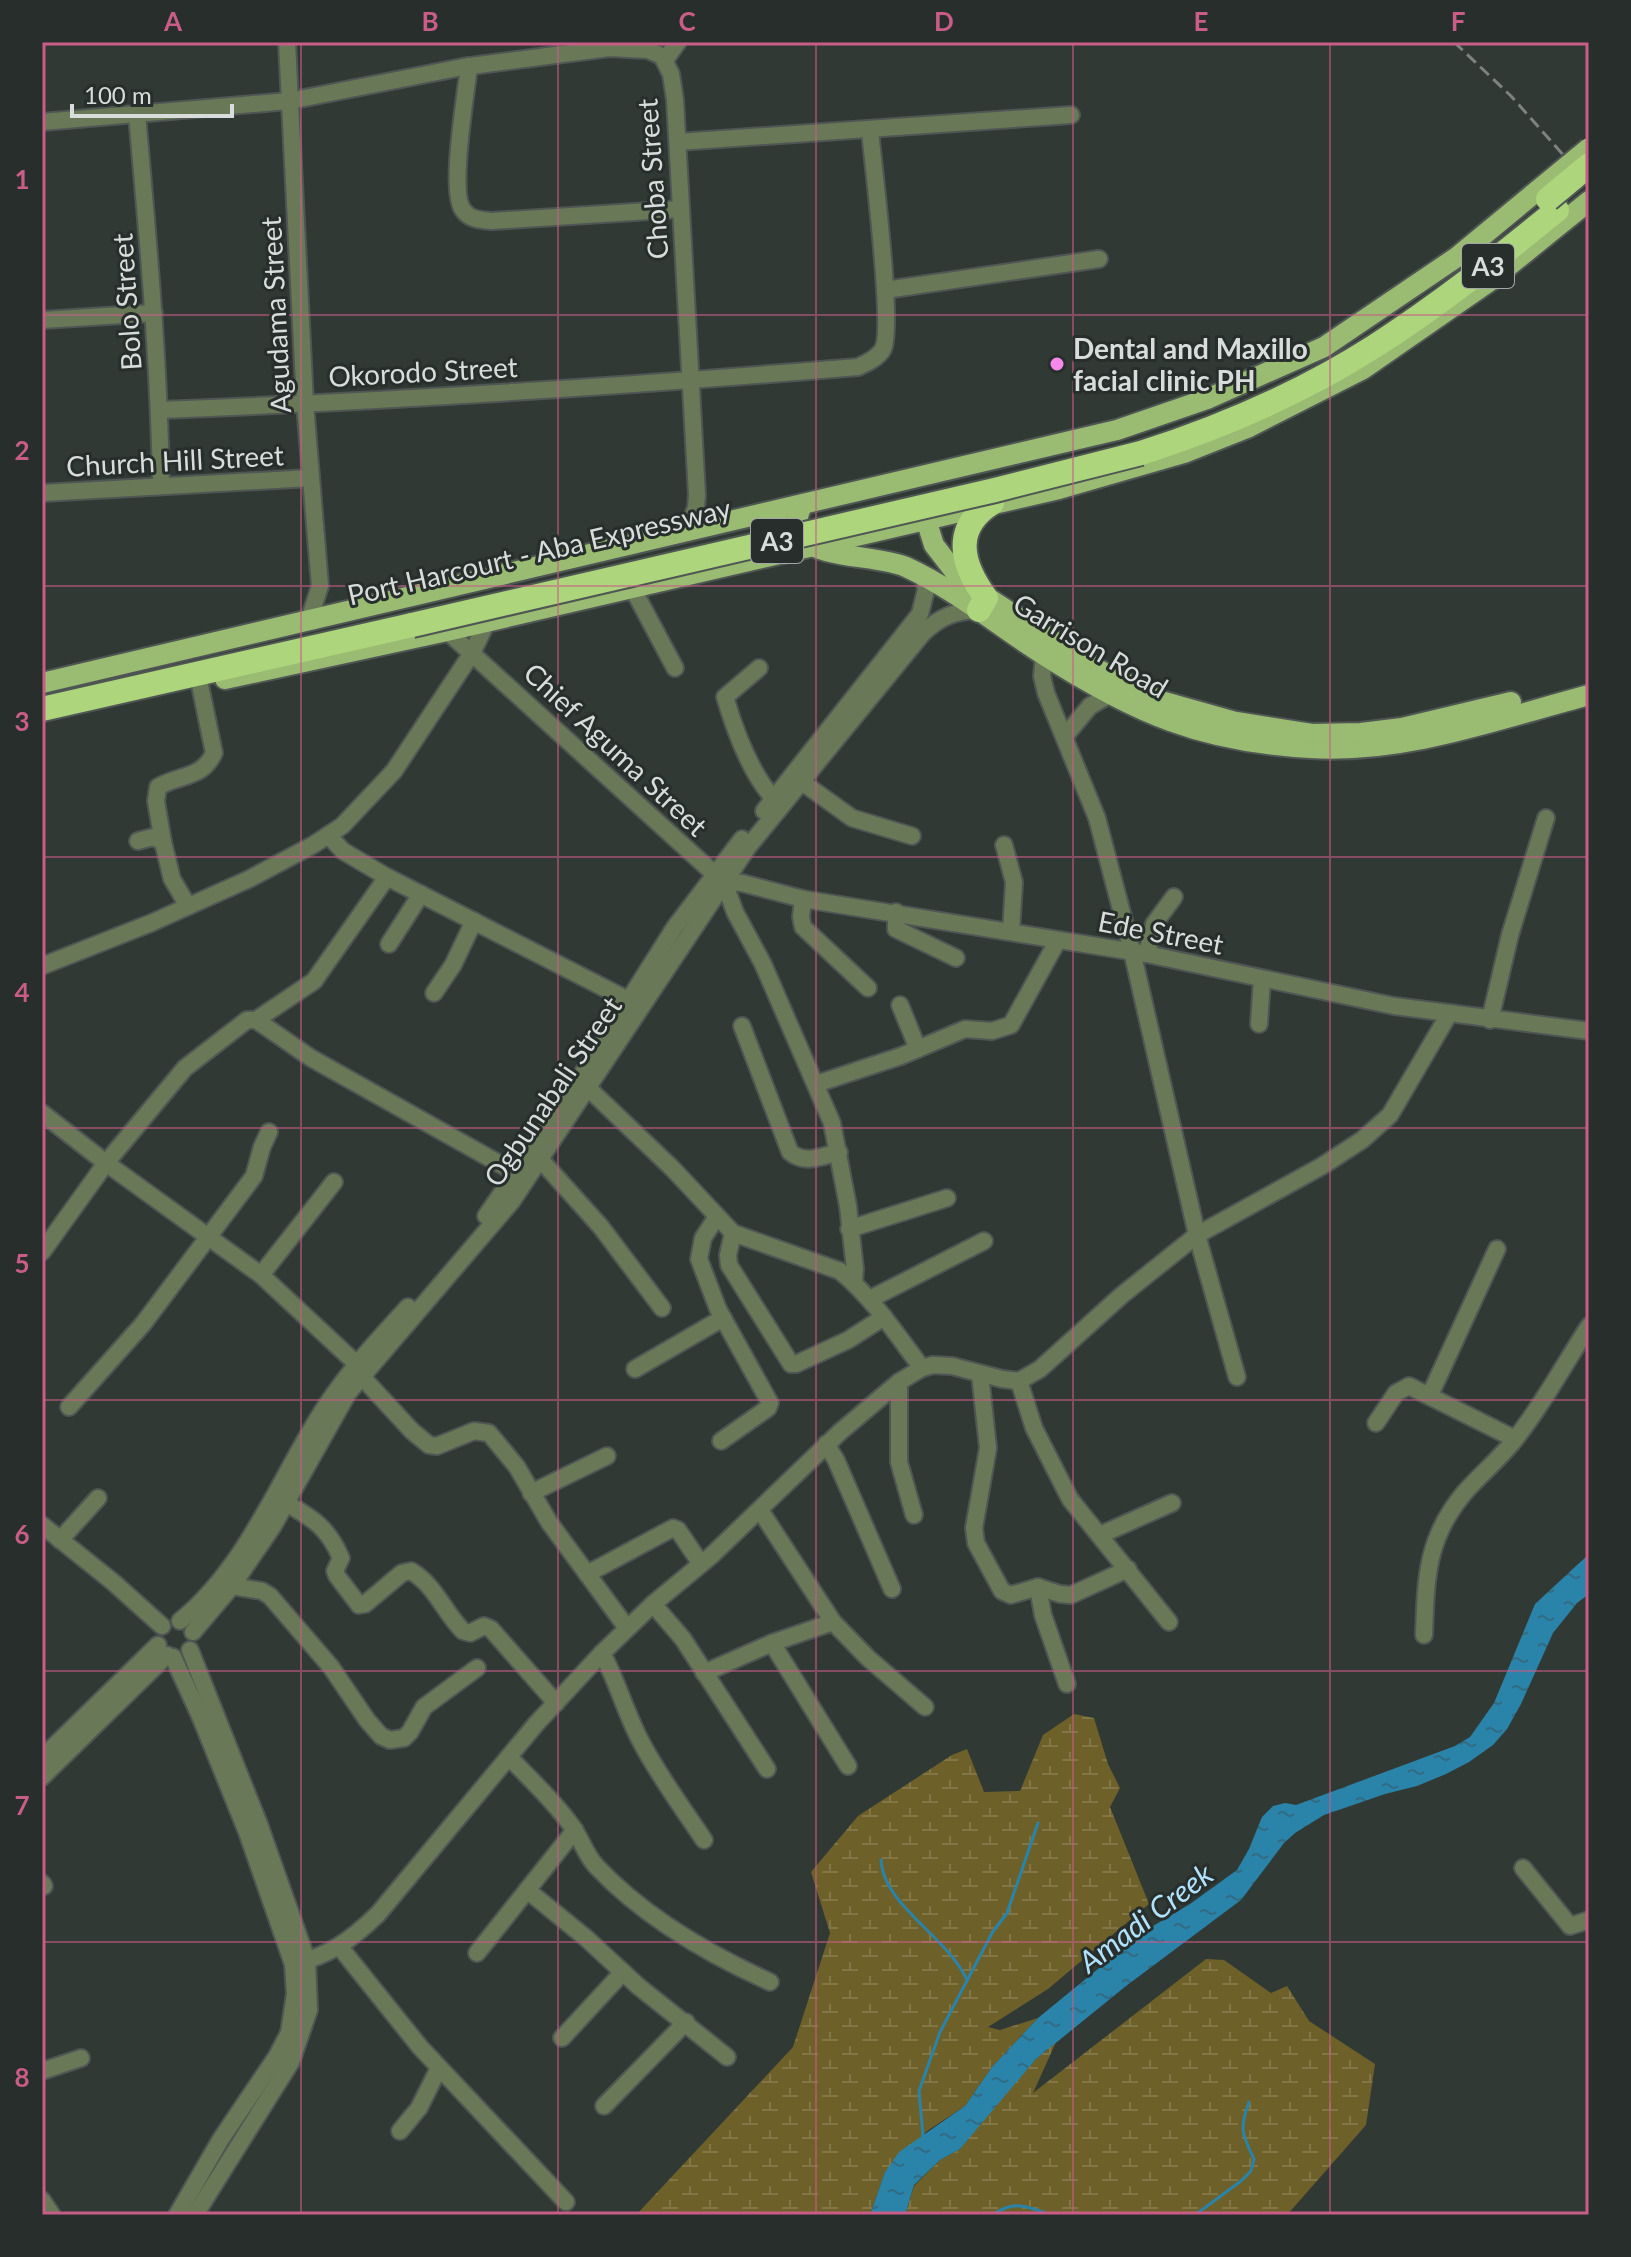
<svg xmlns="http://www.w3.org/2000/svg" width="1631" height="2257" font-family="Lato,sans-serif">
<defs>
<pattern id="wetland-marsh" width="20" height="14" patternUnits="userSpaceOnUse" patternTransform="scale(2)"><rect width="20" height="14" fill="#6e6029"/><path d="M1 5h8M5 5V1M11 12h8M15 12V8" fill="none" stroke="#827647"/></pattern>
<pattern id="water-ripples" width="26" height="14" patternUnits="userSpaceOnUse" patternTransform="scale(2)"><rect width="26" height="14" fill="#2a83a8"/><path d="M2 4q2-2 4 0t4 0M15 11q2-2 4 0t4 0" fill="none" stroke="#326c84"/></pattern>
</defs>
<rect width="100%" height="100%" fill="#313935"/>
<g fill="url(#wetland-marsh)">
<polygon points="1074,1714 1094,1718 1108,1764 1120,1788 1110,1807 1149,1904 1048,1989 988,2027 1000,2030 1038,2018 992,2067 965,2106 927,2131 885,2172 870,2215 636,2215 793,2047 830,1933 811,1872 858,1816 952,1755 967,1749 984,1792 1020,1791 1043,1735"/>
<polygon points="1206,1959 1224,1960 1271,1993 1287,1986 1309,2021 1375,2064 1366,2125 1287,2215 905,2215 914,2186 940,2160 960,2149 1000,2099 1036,2059 1056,2042 1033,2093"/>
</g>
<polygon fill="url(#water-ripples)" points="1589,1554 1589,1594 1577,1603 1553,1633 1521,1704 1507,1729 1493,1745 1469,1762 1446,1774 1417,1786 1385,1794 1324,1815 1295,1833 1284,1843 1241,1900 1126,1986 1036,2059 960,2149 940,2160 914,2185 905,2215 870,2215 885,2172 899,2152 965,2106 992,2067 1038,2018 1143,1932 1190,1904 1237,1870 1249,1849 1262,1817 1273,1806 1285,1803 1296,1805 1455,1746 1470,1737 1494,1703 1535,1604"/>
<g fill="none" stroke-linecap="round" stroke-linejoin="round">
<g stroke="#2a83a8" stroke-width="3">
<path d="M881,1860C883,1905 946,1935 967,1980"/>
<polyline points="923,2136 919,2091 940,2032 992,1933 1007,1913 1038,1823"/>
<path d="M992,2215C1015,2200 1027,2206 1051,2215"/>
<path d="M1195,2215L1241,2181L1251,2171L1254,2159C1242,2134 1239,2129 1249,2102"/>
</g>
<g stroke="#4f5653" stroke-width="20">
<g id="minor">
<polyline points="287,42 305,404 320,586 309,620"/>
<polyline points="665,60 678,42"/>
<path d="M469,66C466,94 449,191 463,210C470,220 481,220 492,221L681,209"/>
<path d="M137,115C148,239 159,362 161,486"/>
<polyline points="42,122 289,101 463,67 609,48 648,50 662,56 671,74 675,100 697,495 696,508 686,532"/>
<polyline points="678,142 1071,115"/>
<polyline points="885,290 1099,259"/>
<polyline points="42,320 154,313"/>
<path d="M160,410C393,401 626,386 858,367C867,363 878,358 883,349C894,327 873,165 870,130"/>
<polyline points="42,493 311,478"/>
<polyline points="633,589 675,668"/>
<polyline points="447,631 720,879"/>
<polyline points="1044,655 1042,676 1046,693 1097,818 1132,951 1197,1235 1237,1377"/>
<path d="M759,668L725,697C735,731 750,772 773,798"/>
<polyline points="1065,736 1090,706 1109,695"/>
<polyline points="802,782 852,818 912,836"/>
<polyline points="764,811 920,614 926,590 924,576"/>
<polyline points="328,835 343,851 387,877 628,1000"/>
<polyline points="138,841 153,837 163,842 172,879 188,906"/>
<path d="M163,842L156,801L158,787C180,774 202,779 214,753L200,685"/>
<polyline points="1004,845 1014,882 1011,932"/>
<polyline points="724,882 742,883 803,899 1147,954 1394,1006 1589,1031"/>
<polyline points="724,882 735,912 763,964 832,1123 848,1206 855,1269 854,1282"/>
<polyline points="803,899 801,917 803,927 868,988"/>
<polyline points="896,912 896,929 956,958"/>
<polyline points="389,944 421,894"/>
<polyline points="1147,954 1154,924 1174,897"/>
<polyline points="42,966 151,923 249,879 313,845 342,826 394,771 472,653 487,622"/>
<polyline points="434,993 453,965 474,921"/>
<polyline points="900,1005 918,1049"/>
<polyline points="256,1020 314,981 387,877"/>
<polyline points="1490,1020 1510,935 1546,818"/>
<polyline points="1259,1024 1262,979"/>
<path d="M742,1026L790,1152C805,1165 822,1156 839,1152"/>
<polyline points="816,1084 901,1056 965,1029 992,1031 1011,1025 1058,940"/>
<path d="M588,1088L673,1169L733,1233L840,1271C873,1298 896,1334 922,1368"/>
<polyline points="42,1113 106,1163 261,1275 362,1369"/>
<polyline points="540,1159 601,1227 662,1308"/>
<polyline points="486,1216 562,1106 675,927 742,839"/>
<polyline points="716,1218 703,1238 699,1259 718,1309 770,1403 768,1408 721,1441"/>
<polyline points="849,1229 947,1198"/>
<polyline points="733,1233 728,1255 729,1265 791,1364 796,1364 848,1340 884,1317"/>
<polyline points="42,1252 106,1163 185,1068 247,1020 256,1020 311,1058 516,1173"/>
<polyline points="261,1275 334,1182"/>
<polyline points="870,1299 984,1241"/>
<polyline points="635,1369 723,1318"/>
<polyline points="980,1374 988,1448 974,1528 976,1543 1002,1591 1011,1595 1038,1587 1060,1594 1071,1595 1128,1569"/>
<polyline points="363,1378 412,1431 429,1445 437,1446 474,1431 489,1433 517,1467 549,1522 627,1628"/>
<polyline points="1019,1381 1034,1428 1070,1499 1169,1622"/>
<polyline points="899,1382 899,1462 914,1515"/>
<polyline points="1430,1395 1497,1249"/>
<polyline points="69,1407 143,1324 254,1176 262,1147 269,1132"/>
<polyline points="1376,1423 1396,1393 1409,1386 1515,1439"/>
<polyline points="826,1444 836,1460 892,1589"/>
<polyline points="531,1493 607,1456"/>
<path d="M286,1503C314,1519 328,1528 341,1558L335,1571L337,1576L359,1605L365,1604L402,1573L411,1571C435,1585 444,1612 463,1631L470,1633L484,1626L491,1629L556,1703"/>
<polyline points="760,1510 833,1622 868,1658 925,1707"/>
<polyline points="42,1525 113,1582 162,1626"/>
<polyline points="1100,1535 1172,1503"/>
<polyline points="60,1540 98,1498"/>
<polyline points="587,1574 673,1528 678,1530 701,1564"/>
<polyline points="232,1586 262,1591 270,1596 331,1667 367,1720 381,1736 390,1740 404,1738 410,1732 424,1707 477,1668"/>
<polyline points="1038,1587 1043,1615 1067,1684"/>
<polyline points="653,1604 683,1639 767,1769"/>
<path d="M180,1621C244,1569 275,1489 317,1420C342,1378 375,1343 408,1307"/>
<path d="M193,1632L232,1586L273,1526L348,1393L512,1201L748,847L923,633C941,616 955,611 979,610"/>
<path d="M1424,1635C1426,1578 1426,1538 1465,1492C1480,1475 1497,1461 1512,1443C1541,1407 1564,1365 1589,1326"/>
<polyline points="772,1643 848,1766"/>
<polyline points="190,1650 259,1824 307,1960 309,2010 291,2062 195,2215"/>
<path d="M602,1653C617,1681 625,1711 640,1740C658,1775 682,1807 704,1840"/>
<polyline points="173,1657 200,1716 247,1832 293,1964 295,1994 289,2033 277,2056 221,2139 177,2215"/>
<polyline points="704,1673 772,1643 833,1622"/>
<path d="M509,1757C530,1779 553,1800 571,1825C581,1838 585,1854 596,1866C643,1916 708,1954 770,1982"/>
<polyline points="42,1758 158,1645"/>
<polyline points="42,1777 167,1655"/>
<polyline points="1523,1868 1570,1926 1589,1920"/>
<polyline points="42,1883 44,1886"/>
<polyline points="527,1890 586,1938 638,1986 727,2057"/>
<polyline points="339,1946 420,2047 566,2202"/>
<polyline points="477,1953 575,1830"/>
<path d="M293,1964C329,1956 351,1940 378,1914L536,1724L602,1653L653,1604L712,1555L840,1432L899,1382L922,1368L933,1365L952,1366L1002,1379L1019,1381L1040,1369L1122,1295L1197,1235L1322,1166L1362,1140L1390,1115L1449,1014"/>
<polyline points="562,2038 623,1972"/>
<polyline points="42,2071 81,2058"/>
<polyline points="604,2106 686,2022"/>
<polyline points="400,2131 419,2108 439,2068"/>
<polyline points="42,2200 52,2215"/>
</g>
</g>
<g stroke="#4f5653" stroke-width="24">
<g id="major">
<path d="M803,504C797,515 794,527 802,538C819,559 879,555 906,567C956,590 998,626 1044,655C1134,713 1202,742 1310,748C1405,754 1498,719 1589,695"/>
<polyline points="922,507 934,545 961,580 1093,667 1158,700 1236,722 1312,734 1361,733 1402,728 1511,702"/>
<polyline points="225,679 447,631 1059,489 1184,453 1247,428 1363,369 1490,281 1589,201"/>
<polyline points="42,683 1117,430 1207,399 1324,347 1457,257 1538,190"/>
</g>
</g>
<g stroke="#4f5653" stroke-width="28">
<g id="highway">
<path d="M1141,453C1222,427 1303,392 1375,346C1439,305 1498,258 1557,210"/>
<path d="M979,610L986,598C961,564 952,528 992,503"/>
<polyline points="42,709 412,625"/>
</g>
</g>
<use href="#minor" stroke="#697957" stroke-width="16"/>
<use href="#major" stroke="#99bb72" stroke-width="20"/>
<use href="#highway" stroke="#acd57c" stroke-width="24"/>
<polyline stroke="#7d8380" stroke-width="3" stroke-dasharray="12 6" stroke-linecap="butt" points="1454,42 1511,96 1589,184"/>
<g stroke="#4f5653" stroke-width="24" stroke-linecap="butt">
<polyline id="major-bridge" points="1538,190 1589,148"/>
</g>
<g stroke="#4f5653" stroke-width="28" stroke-linecap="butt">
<g id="highway-bridge">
<polyline points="1548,199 1589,165"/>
<polyline points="412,625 995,490 1141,453"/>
</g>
</g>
<use href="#major-bridge" stroke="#99bb72" stroke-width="20"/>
<use href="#highway-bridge" stroke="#acd57c" stroke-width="24"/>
</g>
<path fill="none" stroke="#ca5d87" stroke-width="2" stroke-opacity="0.55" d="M301,42V2215M558,42V2215M816,42V2215M1073,42V2215M1330,42V2215M42,315H1589M42,586H1589M42,857H1589M42,1128H1589M42,1400H1589M42,1671H1589M42,1942H1589"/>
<circle fill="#f788eb" stroke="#272e2b" stroke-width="3" cx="1057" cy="364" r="8"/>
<g text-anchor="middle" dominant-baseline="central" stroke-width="6" stroke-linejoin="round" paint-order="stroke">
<g fill="#272e2b" stroke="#a3a8a6" stroke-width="2">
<rect x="1462" y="244" width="52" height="44" rx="6"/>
<rect x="751" y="519" width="52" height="44" rx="6"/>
</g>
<g font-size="26" font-weight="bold" fill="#d8dcda">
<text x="1488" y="266">A3</text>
<text x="777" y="541">A3</text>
</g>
<g font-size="28" fill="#d8dcda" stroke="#272e2b">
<text transform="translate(652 179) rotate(-94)">Choba Street</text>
<text transform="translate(126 302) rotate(-94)">Bolo Street</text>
<text transform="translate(275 315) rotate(-93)">Agudama Street</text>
<text transform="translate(423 371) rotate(-3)">Okorodo Street</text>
<text transform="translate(175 460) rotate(-3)">Church Hill Street</text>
<text transform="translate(539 551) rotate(-13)">Port Harcourt - Aba Expressway</text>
<text transform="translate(1091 645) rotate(31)">Garrison Road</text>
<text transform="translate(616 749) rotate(43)">Chief Aguma Street</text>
<text transform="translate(1161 932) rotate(11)">Ede Street</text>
<text transform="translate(552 1091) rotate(-56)">Ogbunabali Street</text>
</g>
<g font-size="28" font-weight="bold" fill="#d8dcda" stroke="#272e2b" text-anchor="start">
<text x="1073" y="348">Dental and Maxillo<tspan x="1073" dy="32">facial clinic PH</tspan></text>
</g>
<g font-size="30" font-style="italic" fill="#b1e2fb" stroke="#272e2b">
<text transform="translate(1145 1917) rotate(-37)">Amadi Creek</text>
</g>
</g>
<rect width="1631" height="2257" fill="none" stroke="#272e2b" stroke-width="88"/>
<path d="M72 104v12h160v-12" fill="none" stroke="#d8dcda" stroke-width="4"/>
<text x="84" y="104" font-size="24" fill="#d8dcda" stroke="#272e2b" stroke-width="6" paint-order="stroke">100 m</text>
<rect x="44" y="44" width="1543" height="2169" fill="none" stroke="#ca5d87" stroke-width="3"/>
<g font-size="26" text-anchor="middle" font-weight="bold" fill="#ca5d87">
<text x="173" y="31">A</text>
<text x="430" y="31">B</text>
<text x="687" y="31">C</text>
<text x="944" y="31">D</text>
<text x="1201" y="31">E</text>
<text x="1458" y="31">F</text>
<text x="22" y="189">1</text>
<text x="22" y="460">2</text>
<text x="22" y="731">3</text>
<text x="22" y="1002">4</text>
<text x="22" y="1273">5</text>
<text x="22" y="1544">6</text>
<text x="22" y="1815">7</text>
<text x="22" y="2087">8</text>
</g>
</svg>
